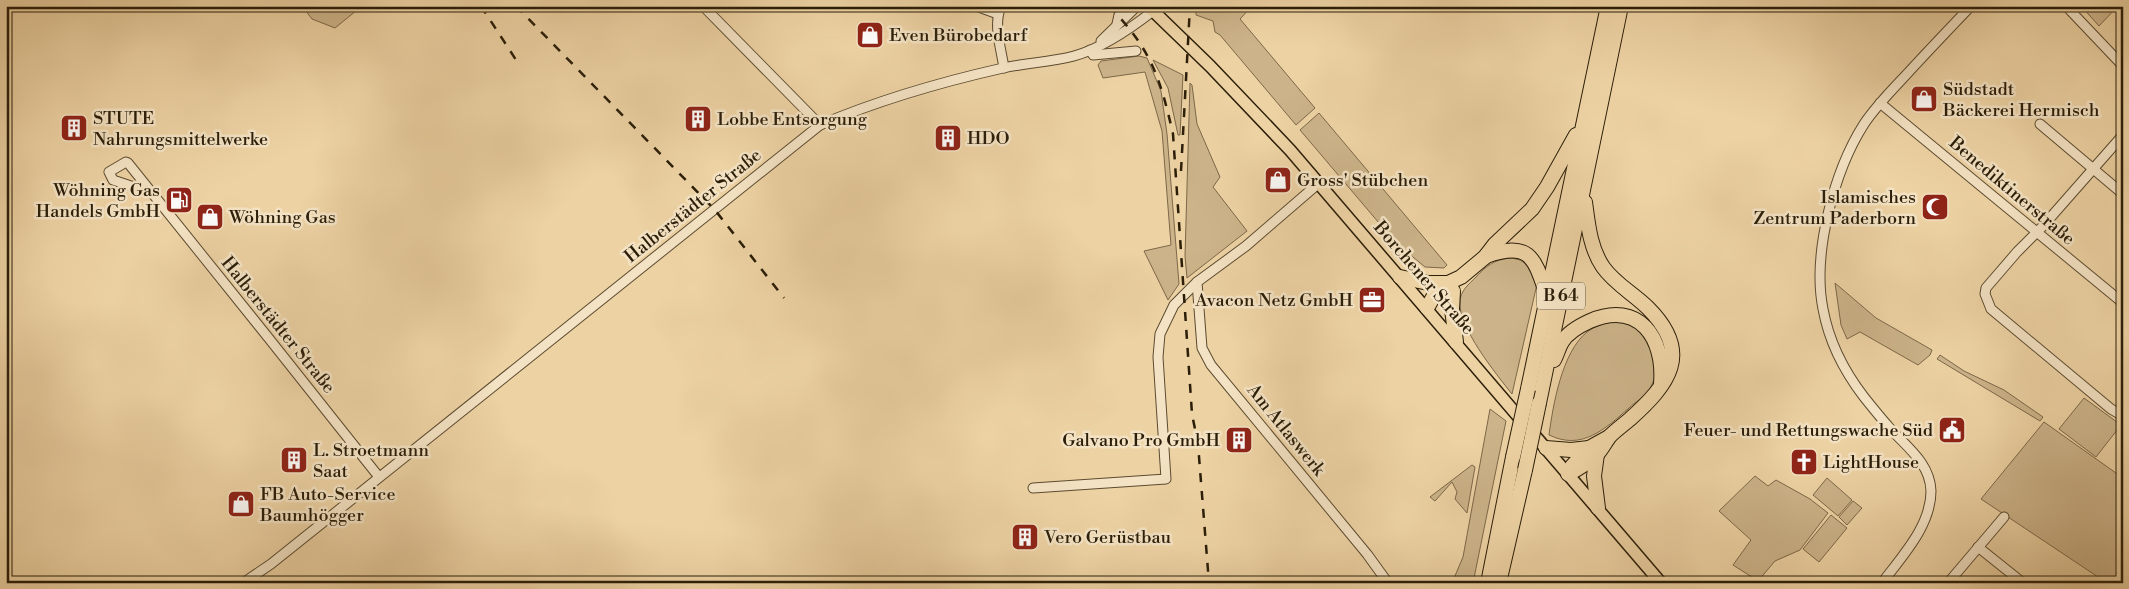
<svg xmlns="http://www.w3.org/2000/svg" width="2129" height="589" font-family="'Libre Bodoni',serif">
<rect width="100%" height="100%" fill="#edd2a3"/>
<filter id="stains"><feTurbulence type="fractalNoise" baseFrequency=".004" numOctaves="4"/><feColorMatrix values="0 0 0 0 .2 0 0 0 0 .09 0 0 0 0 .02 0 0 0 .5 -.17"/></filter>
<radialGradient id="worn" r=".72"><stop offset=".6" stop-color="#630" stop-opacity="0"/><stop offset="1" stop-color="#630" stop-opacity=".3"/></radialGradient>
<g fill="#ccb389" stroke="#7c6849">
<path d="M302,6H313C325,17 337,8 349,6C353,6 358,6 362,6L335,28L312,19Z"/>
<polygon points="1196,6 1252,6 1240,19 1315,108 1296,125 1220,35 1215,32 1213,21 1196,15"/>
<polygon points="2081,6 2118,6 2099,26"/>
<polygon points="1139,56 1147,58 1161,91 1167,134 1179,284 1168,300 1144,251 1171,245 1162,131 1145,72 1103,78 1098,65 1101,61"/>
<polygon points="1153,60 1183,75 1180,135 1178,135 1168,88"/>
<polygon points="1190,83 1192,85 1197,124 1220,177 1213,187 1247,231 1187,278 1185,256"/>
<polygon points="1319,113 1447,265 1444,268 1425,267 1396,243 1300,130"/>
<path d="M1512,258L1520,260L1529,266L1537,284L1512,394C1496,374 1458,327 1460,302C1460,291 1469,284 1476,277C1487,265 1495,259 1512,258Z"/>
<polygon points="1835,283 1876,318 1932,350 1930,355 1918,365 1860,332 1847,339 1841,325"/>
<path d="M1608,321C1614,322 1622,321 1627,323C1652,334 1665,365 1649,390C1645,397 1635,402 1629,408C1605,429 1582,451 1549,435C1553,405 1562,352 1587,332C1593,327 1602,325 1608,321Z"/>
<polygon points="1940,355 1964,371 2004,390 2043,417 2040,421 1937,359"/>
<polygon points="2084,398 2121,425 2096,457 2059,429"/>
<polygon points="1490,409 1506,421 1473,583 1452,583 1463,557"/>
<polygon points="2044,422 2123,478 2123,583 2107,583 1981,499"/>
<polygon points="1472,465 1475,467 1467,513 1455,499 1457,492 1452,482 1435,501 1430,497"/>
<polygon points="1755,476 1768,486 1776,480 1810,499 1828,513 1800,550 1775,561 1758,581 1733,565 1751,540 1719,511"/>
<polygon points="1827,478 1852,500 1838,516 1813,495"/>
<polygon points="1853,501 1862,508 1847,525 1839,517"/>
<polygon points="1831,515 1847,528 1819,562 1803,549"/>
</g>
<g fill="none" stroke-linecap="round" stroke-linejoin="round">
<g stroke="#5c4b30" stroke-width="11">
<g id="minor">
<polyline points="703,6 820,125"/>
<polyline points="976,6 998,14"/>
<path d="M1001,6C993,25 1001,48 1004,68"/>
<polyline points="2066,6 2123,66"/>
<polyline points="1117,24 1121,6"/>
<polyline points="1101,41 1137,6"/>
<polyline points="1090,50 1093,55 1136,51"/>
<polyline points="1880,103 2123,303"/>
<polyline points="2040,124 2123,194"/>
<polyline points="2123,135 2043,226 2017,252 1986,288 1985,294 1991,309 2111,409 2123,416"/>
<polyline points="1319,183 1246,246 1197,282 1202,348 1211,365 1367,554 1388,583"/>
<path d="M152,193L113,180L109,172L126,162L128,163C212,267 296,372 379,477"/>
<polyline points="1033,488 1166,479 1158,357 1160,334 1174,305 1197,282"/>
<polyline points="1978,547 2023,583"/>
<polyline points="6,581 10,583"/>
<path d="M243,583L271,564L820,125C879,100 941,82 1003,68C1026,63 1051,62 1074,56C1103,48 1130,29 1153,11"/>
<path d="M1882,583C1902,556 1931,526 1931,491C1930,462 1905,446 1888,426C1880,417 1872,407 1864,397C1844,371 1829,342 1823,309C1812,254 1834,171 1864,124C1876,106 1891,91 1906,75C1927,52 1949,29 1971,6"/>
<polyline points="1948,583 2004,517"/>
</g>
</g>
<g stroke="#2b1e09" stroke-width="14">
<polyline id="major" points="1148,6 1210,66 1290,150 1661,583"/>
</g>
<g stroke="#2b1e09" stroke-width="16">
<g id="highway">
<path d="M1486,256C1530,241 1534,257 1547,295"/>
<polyline points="1400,277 1428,283 1448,283"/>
<polyline points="1453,291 1452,309 1456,342"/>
<polyline points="1427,308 1435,294 1448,283 1461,277 1485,257 1495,244 1532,209 1547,187 1576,135"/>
<path d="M1554,360C1557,354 1559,347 1562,342C1568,332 1579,326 1590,321C1639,300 1665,338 1661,384"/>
<polyline points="1528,389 1608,6"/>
<polyline points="1539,403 1621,6"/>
<polyline points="1546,448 1571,450 1589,448"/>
<polyline points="1597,454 1594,476 1598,508"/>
<polyline points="1572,466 1589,448 1607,438"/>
<path d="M1568,474C1580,468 1590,461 1599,452C1603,447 1606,441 1610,436C1616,430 1623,425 1630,419C1669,384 1693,353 1648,308C1634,294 1615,284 1603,267C1590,248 1588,224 1585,202"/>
<polyline points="1488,583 1513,457"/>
<polyline points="1499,583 1525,470"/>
</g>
</g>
<use href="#minor" stroke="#f3e2c3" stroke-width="9"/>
<use href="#major" stroke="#edd2a3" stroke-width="11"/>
<use href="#highway" stroke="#edd2a3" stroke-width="14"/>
<g stroke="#2b1e09" stroke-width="2.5" stroke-dasharray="9 9" stroke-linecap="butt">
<polyline points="481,6 520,66"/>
<polyline points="516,6 715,210 784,298"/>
<path d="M1109,6C1151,49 1160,77 1173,134L1192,414L1198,444L1209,583"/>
<polyline points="1181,171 1190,6"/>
</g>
<g stroke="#2b1e09" stroke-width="16" stroke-linecap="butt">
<g id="highway-bridge">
<polyline points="1513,457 1528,389"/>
<polyline points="1525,470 1539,403"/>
</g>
</g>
<use href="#highway-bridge" stroke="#edd2a3" stroke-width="14"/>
</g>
<defs>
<g id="shop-square" transform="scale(1.4375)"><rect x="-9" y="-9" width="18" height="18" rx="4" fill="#8f2418" stroke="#f3e2c3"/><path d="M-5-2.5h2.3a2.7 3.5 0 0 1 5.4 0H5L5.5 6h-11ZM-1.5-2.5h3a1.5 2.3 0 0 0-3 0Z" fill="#fff"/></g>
<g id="building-square" transform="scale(1.4375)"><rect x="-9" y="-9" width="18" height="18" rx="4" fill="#8f2418" stroke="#f3e2c3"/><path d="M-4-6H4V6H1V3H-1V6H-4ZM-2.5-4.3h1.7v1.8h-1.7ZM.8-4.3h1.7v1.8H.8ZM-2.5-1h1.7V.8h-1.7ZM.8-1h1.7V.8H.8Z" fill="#fff"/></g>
<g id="fuel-square" transform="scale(1.4375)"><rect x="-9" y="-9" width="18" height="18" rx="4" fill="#8f2418" stroke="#f3e2c3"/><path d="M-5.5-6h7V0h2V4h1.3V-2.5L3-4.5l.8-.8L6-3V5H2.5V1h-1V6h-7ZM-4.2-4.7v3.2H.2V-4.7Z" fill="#fff"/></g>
<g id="mosque-square" transform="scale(1.4375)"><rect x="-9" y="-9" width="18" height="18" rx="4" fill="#8f2418" stroke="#f3e2c3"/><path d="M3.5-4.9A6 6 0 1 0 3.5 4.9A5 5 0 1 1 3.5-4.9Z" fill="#fff"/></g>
<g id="office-square" transform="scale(1.4375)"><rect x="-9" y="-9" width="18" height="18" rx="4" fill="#8f2418" stroke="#f3e2c3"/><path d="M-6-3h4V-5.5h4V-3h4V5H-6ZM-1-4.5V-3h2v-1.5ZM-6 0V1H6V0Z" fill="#fff"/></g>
<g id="civic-square" transform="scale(1.4375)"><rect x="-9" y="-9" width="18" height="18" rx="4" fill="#8f2418" stroke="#f3e2c3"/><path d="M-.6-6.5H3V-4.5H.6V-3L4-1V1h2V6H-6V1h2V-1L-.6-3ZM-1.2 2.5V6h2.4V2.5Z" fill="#fff"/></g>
<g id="church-square" transform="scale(1.4375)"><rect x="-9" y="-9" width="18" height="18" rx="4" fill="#8f2418" stroke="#f3e2c3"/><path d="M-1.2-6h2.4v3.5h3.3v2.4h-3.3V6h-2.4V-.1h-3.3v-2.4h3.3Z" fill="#fff"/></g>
</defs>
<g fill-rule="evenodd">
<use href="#shop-square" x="870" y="35"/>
<use href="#shop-square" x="1924" y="99"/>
<use href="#building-square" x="698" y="119"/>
<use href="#building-square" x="74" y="128"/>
<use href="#building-square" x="948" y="138"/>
<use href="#shop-square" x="1278" y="180"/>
<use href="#fuel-square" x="179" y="200"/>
<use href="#mosque-square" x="1935" y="207"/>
<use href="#shop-square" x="210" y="217"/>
<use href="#office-square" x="1372" y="300"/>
<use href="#civic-square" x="1952" y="430"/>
<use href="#building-square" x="1239" y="440"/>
<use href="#building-square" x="294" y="460"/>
<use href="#church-square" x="1804" y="462"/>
<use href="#shop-square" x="241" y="504"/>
<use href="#building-square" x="1025" y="537"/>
</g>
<g text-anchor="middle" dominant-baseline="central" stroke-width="5" stroke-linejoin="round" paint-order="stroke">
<rect fill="#f3e2c3" stroke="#675941" stroke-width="1" x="1537" y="282.5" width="48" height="27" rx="4"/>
<g font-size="16" font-weight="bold" fill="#2b1e09">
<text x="1561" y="296">B 64</text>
</g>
<g font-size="18" fill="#2b1e09" stroke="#f3e2c3" text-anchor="start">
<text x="889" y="35">Even Bürobedarf</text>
<text x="1943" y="89">Südstadt<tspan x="1943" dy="21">Bäckerei Hermisch</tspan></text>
<text x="93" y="118">STUTE<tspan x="93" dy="21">Nahrungsmittelwerke</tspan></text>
<text x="717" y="119">Lobbe Entsorgung</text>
<text x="967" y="138">HDO</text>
<text x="1297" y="180">Gross' Stübchen</text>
<text x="160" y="190" text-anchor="end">Wöhning Gas<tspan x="160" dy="21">Handels GmbH</tspan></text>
<text x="1916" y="197" text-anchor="end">Islamisches<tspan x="1916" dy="21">Zentrum Paderborn</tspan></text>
<text x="229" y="217">Wöhning Gas</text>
<text x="1353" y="300" text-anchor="end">Avacon Netz GmbH</text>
<text x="1933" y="430" text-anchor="end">Feuer- und Rettungswache Süd</text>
<text x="1220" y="440" text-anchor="end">Galvano Pro GmbH</text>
<text x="313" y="450">L. Stroetmann<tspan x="313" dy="21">Saat</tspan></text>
<text x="1823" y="462">LightHouse</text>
<text x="260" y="494">FB Auto-Service<tspan x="260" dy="21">Baumhögger</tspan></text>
<text x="1044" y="537">Vero Gerüstbau</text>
</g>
<g font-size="18" fill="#2b1e09" stroke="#f3e2c3">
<text transform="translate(2012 191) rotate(40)">Benediktinerstraße</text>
<text transform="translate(693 206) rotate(-39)">Halberstädter Straße</text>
<text transform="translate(1424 278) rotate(49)">Borchener Straße</text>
<text transform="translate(278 325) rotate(51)">Halberstädter Straße</text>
<text transform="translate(1286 430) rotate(51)">Am Atlaswerk</text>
</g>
</g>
<rect width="2129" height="589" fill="none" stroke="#edd2a3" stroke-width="25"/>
<rect x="8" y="8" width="2114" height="574" fill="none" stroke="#2b1e09" stroke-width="2.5"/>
<rect x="12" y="12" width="2104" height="564" fill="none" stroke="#2b1e09"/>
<rect width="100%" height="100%" filter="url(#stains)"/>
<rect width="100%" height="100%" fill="url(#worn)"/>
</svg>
